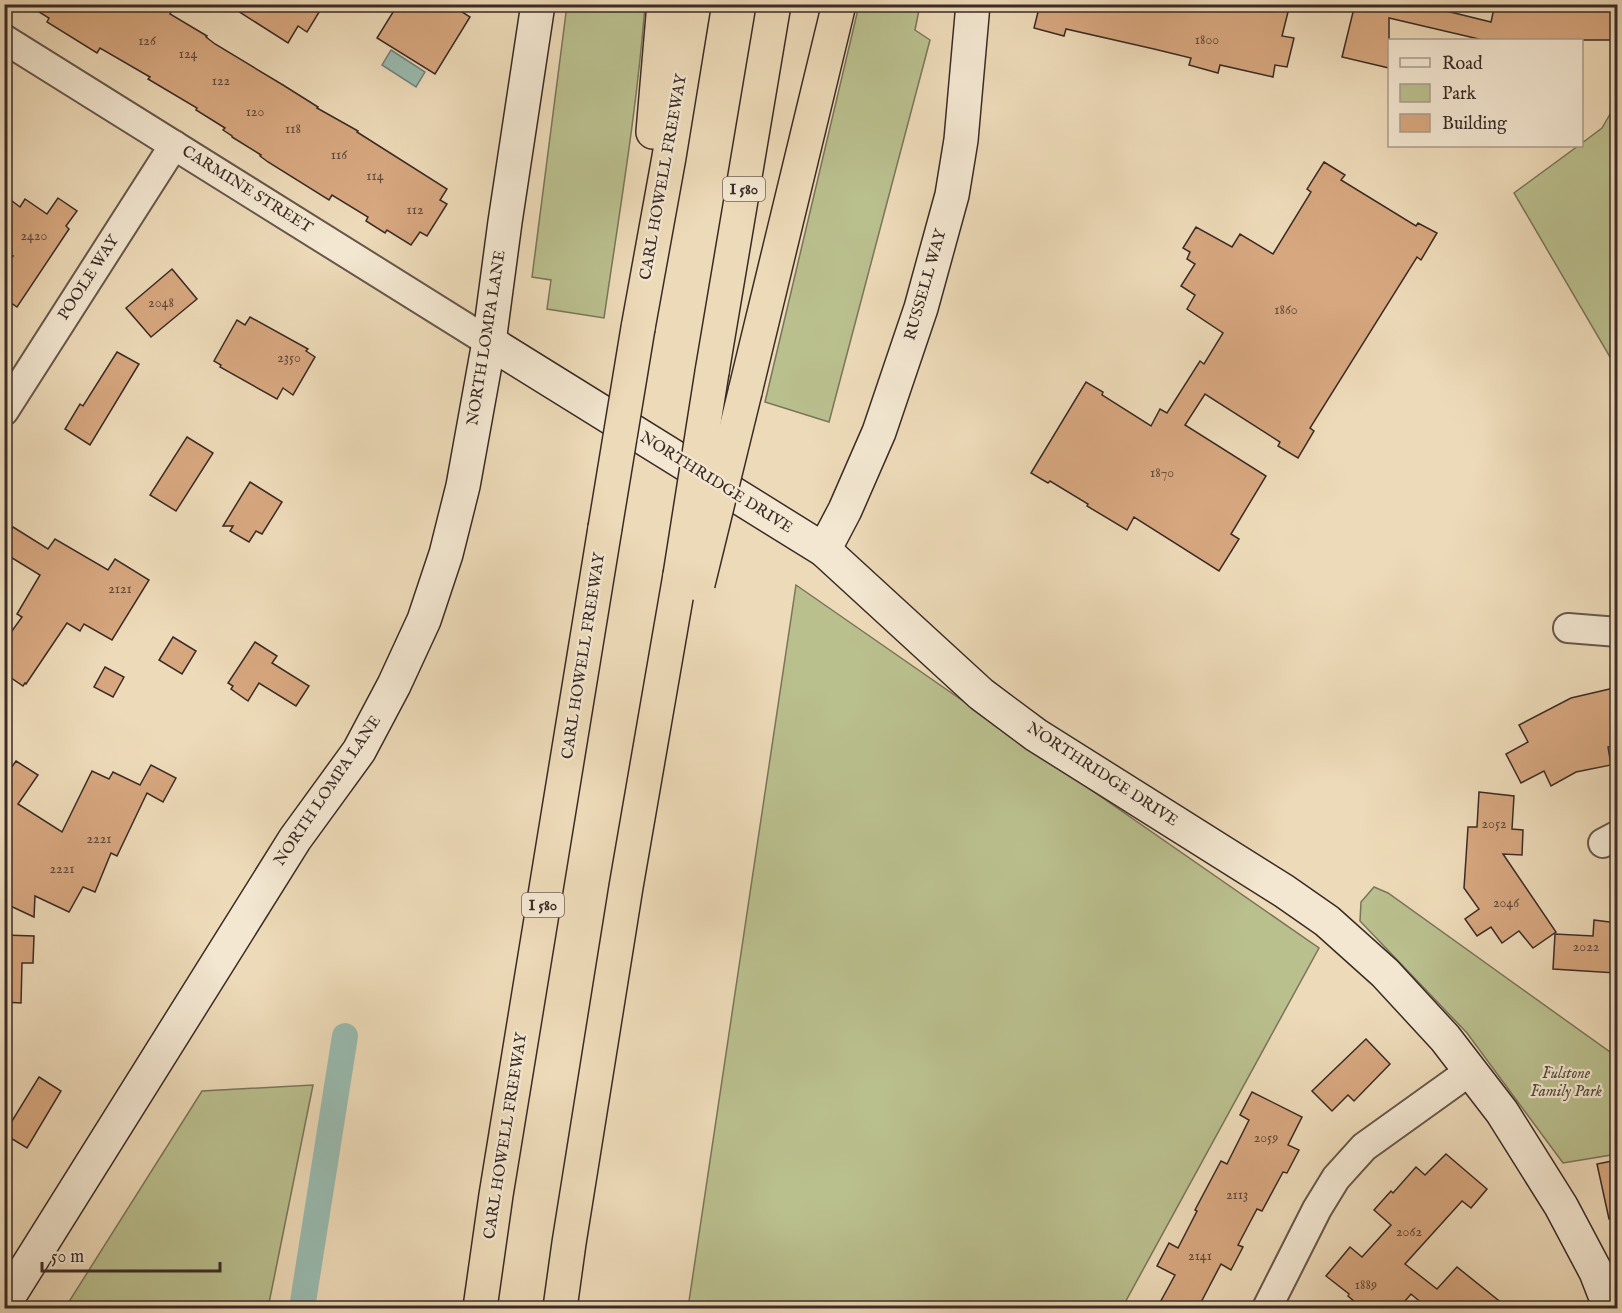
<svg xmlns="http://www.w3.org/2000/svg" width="1622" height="1313" font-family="'IM FELL English',serif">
<rect width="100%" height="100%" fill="#eddab8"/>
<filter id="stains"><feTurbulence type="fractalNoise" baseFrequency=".00333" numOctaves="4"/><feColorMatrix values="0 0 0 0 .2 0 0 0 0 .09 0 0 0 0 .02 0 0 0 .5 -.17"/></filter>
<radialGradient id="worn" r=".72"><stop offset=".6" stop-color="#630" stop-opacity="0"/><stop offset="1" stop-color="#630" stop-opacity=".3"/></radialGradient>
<g fill="#babf8e" stroke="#7a755a" stroke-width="1.5">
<path d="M567,5H645C637,110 619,214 604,318L547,309L551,280L532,277Z"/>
<polygon points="859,5 920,5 915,30 930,40 829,422 765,402"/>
<polygon points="1617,102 1617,369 1514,193 1578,146 1582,146 1582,143 1602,128"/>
<polygon points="796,585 1319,948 1122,1308 688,1308"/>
<polygon points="1374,887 1388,893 1617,1057 1617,1154 1563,1163 1467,1033 1360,921 1361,902"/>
<polygon points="313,1085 268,1308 65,1308 202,1091"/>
</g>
<polygon fill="#99bbb0" stroke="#738179" stroke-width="1.5" points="391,50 425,72 416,87 382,65"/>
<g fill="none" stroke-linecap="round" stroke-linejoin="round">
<polyline stroke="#99bbb0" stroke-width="26" points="302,1308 345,1036"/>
</g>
<g fill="#d7a77f" stroke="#3a2b26" stroke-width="1.5">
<polygon points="26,4 158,4 171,12 170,14 207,36 206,37 215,44 283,85 318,107 317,108 358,131 357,132 447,189 440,200 447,204 427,236 420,232 411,245 387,230 385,233 366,221 368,217 332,195 329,200 268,162 260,156 261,155 232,137 232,136 223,130 225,128 196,110 197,108 148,79 150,77 100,48 97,53 47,22 49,18"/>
<polygon points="227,4 324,4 307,32 298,26 288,43"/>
<polygon points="398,4 450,4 470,17 435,74 377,38"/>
<polygon points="1040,4 1290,4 1282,36 1294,38 1287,67 1275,65 1273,77 1220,65 1218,73 1189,65 1191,58 1154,49 1066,29 1064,36 1034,28"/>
<polygon points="1355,4 1418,4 1491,22 1495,4 1617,4 1617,13 1611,40 1483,40 1389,18 1389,68 1342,57"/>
<polygon points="1324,162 1345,175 1341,180 1416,226 1418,223 1437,233 1421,260 1417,257 1310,428 1314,431 1298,458 1278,446 1280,442 1205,394 1185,425 1266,476 1231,534 1239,539 1219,571 1134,517 1127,530 1087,506 1088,504 1050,481 1048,483 1031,473 1086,382 1103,392 1102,395 1151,426 1160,409 1167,413 1200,361 1204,364 1223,333 1187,309 1195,295 1181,286 1195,264 1187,259 1190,252 1183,248 1196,227 1232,247 1240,234 1273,254 1311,192 1307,189"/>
<polygon points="58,198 77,211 66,226 69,229 17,307 4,298 4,269 13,256 4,250 4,212 12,201 20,207 25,199 47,214"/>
<polygon points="172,269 197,299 151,337 126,308"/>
<polygon points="250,317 308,349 306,351 315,357 293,395 283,388 277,399 220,367 221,365 214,361 237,320 245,325"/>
<polygon points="117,352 139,364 90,445 65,429 80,404 83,406"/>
<polygon points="187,437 213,453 176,511 150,495"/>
<polygon points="250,482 282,502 262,534 256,531 249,542 230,531 233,526 223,526"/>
<polygon points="13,527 48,549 55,539 108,570 115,559 149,580 112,640 84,624 80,631 67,623 26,684 25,683 23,686 4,673 4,642 22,617 17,614 40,575 4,553 4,543"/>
<polygon points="173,637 196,651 182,674 159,660"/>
<polygon points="255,642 277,656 272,663 309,686 296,706 259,683 248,701 231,689 233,686 228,683"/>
<polygon points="105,667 124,677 113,697 94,687"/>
<polygon points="1614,688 1617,703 1617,745 1608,747 1611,765 1576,772 1551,786 1544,771 1521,783 1506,754 1528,742 1519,725 1571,698"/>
<polygon points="16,761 38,775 18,804 62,832 92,771 109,779 113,772 140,785 151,765 176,778 163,802 147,793 117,856 111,853 95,892 83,887 69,912 35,896 34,917 4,903 4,778"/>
<polygon points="1479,792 1514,796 1512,829 1523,830 1522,855 1503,854 1556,932 1533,948 1519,931 1502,943 1491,927 1477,936 1465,919 1479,909 1464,888 1468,827 1477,827"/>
<polygon points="1594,920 1617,923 1616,973 1553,969 1555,934 1593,936"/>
<polygon points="4,935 34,936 33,963 22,963 21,1003 4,1002"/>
<polygon points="1366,1039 1390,1064 1354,1101 1348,1095 1332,1111 1312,1091"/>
<polygon points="39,1077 61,1091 27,1148 4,1134"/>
<polygon points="1252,1092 1302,1117 1288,1145 1299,1150 1287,1173 1283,1172 1262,1211 1257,1209 1238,1245 1243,1247 1231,1270 1221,1264 1198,1308 1157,1308 1175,1275 1157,1266 1169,1243 1178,1248 1197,1211 1195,1210 1221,1161 1227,1164 1249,1120 1240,1115"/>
<polygon points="1446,1154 1487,1189 1471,1208 1462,1201 1405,1264 1437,1289 1457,1267 1508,1308 1421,1308 1424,1305 1411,1294 1399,1308 1362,1308 1348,1296 1349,1294 1326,1276 1350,1247 1362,1257 1391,1225 1374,1210 1391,1191 1393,1193 1416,1167 1425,1175"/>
<polygon points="1617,1160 1617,1218 1609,1219 1597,1164"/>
</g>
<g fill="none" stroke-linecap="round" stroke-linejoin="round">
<g stroke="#67574a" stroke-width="32">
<g id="street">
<polyline points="4,39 489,342"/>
<polyline points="4,411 174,145"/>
<polyline points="1568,628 1618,632"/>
<polyline points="1603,843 1618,835"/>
<polyline points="1267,1308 1317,1209 1336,1178 1364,1147 1470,1071"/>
</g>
</g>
<g stroke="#3a2b26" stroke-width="36">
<g id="secondary">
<polyline points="489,342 824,550 981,694 1036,735 1284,891 1327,921 1385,973 1445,1038 1502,1112 1561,1206 1596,1272 1610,1308"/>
<polyline points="824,550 845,510 879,432 921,308 952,195 961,140 973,4"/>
<polyline points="4,1304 295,839 359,751 394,685 424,620 446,554 463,486 489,342 505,222 538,4"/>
</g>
</g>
<g stroke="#3a2b26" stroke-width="36">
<g id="highway">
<polyline points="653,132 664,4"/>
<polyline points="638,328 669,157 694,4"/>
<polyline points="712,372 774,4"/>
<polyline points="745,392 839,4"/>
<polyline points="480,1308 496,1195 605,528"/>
<polyline points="560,1308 569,1243 626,887 680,575"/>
</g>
</g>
<use href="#street" stroke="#f3e7d1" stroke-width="28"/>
<use href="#secondary" stroke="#f3e7d1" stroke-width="33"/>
<use href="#highway" stroke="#eddab8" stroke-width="33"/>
<g stroke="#3a2b26" stroke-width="36" stroke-linecap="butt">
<g id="highway-bridge">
<polyline points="605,528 638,328"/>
<polyline points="680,575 712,372"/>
<polyline points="698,584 745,392"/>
</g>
</g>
<use href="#highway-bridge" stroke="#eddab8" stroke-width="33"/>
</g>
<g text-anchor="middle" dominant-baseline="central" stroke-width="4.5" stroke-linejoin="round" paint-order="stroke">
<g font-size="14" fill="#614a3c">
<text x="1207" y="40">1800</text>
<text x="147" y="41">126</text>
<text x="188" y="54">124</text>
<text x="221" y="81">122</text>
<text x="255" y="112">120</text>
<text x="293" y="129">118</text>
<text x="339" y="155">116</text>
<text x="375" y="176">114</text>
<text x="415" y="210">112</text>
<text x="34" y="236">2420</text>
<text x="161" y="303">2048</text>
<text x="1286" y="310">1860</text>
<text x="289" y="358">2350</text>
<text x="1162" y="473">1870</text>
<text x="120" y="589">2121</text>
<text x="1494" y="824">2052</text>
<text x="99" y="839">2221</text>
<text x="62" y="869">2221</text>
<text x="1506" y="903">2046</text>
<text x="1586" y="947">2022</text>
<text x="1266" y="1138">2059</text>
<text x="1237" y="1195">2113</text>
<text x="1409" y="1232">2062</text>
<text x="1200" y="1256">2141</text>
<text x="1366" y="1285">1889</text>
</g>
<g fill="#f3e7d1" stroke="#726359" stroke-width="1.5">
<rect x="723" y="177" width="42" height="24" rx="4.5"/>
<rect x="522" y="893" width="42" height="24" rx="4.5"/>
</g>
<g font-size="15" font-weight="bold" fill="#3a2b26">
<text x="744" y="189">I 580</text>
<text x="543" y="905">I 580</text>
</g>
<g font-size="16" fill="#3a2b26" stroke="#f3e7d1">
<text transform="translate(664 177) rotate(-80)">CARL HOWELL FREEWAY</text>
<text transform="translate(247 190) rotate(32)">CARMINE STREET</text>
<text transform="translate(89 278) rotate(-57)">POOLE WAY</text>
<text transform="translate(926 285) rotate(-74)">RUSSELL WAY</text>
<text transform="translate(487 338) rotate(-81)">NORTH LOMPA LANE</text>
<text transform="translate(716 483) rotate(32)">NORTHRIDGE DRIVE</text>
<text transform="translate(584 656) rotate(-81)">CARL HOWELL FREEWAY</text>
<text transform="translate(1102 775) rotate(33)">NORTHRIDGE DRIVE</text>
<text transform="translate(328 791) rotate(-56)">NORTH LOMPA LANE</text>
<text transform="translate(506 1136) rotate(-81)">CARL HOWELL FREEWAY</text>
</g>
<g font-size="16" font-style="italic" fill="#54493b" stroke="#f3e7d1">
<text x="1566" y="1074">Fulstone<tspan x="1566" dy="18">Family Park</tspan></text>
</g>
</g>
<rect width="1622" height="1313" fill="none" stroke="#eddab8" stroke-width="24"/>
<rect x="6" y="6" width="1610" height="1301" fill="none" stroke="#3a2b26" stroke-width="3"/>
<rect x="12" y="12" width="1598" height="1289" fill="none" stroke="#3a2b26" stroke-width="1.5"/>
<rect x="1388" y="39" width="195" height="108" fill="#f3e7d1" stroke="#a99c8d" stroke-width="1.5"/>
<rect x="1400" y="58" width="30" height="9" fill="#f3e7d1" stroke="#a99c8d" stroke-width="1.5"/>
<text x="1442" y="69" font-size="18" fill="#3a2b26">Road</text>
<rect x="1400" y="84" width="30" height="18" fill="#babf8e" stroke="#a99c8d" stroke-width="1.5"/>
<text x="1442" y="99" font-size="18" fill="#3a2b26">Park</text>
<rect x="1400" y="114" width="30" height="18" fill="#d7a77f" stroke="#a99c8d" stroke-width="1.5"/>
<text x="1442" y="129" font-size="18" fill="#3a2b26">Building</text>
<path d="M42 1262v9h178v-9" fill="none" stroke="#3a2b26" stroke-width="3"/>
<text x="51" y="1262" font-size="18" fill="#3a2b26" stroke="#f3e7d1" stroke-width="4.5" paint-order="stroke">50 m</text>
<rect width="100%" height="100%" filter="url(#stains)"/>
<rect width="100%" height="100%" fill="url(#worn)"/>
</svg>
